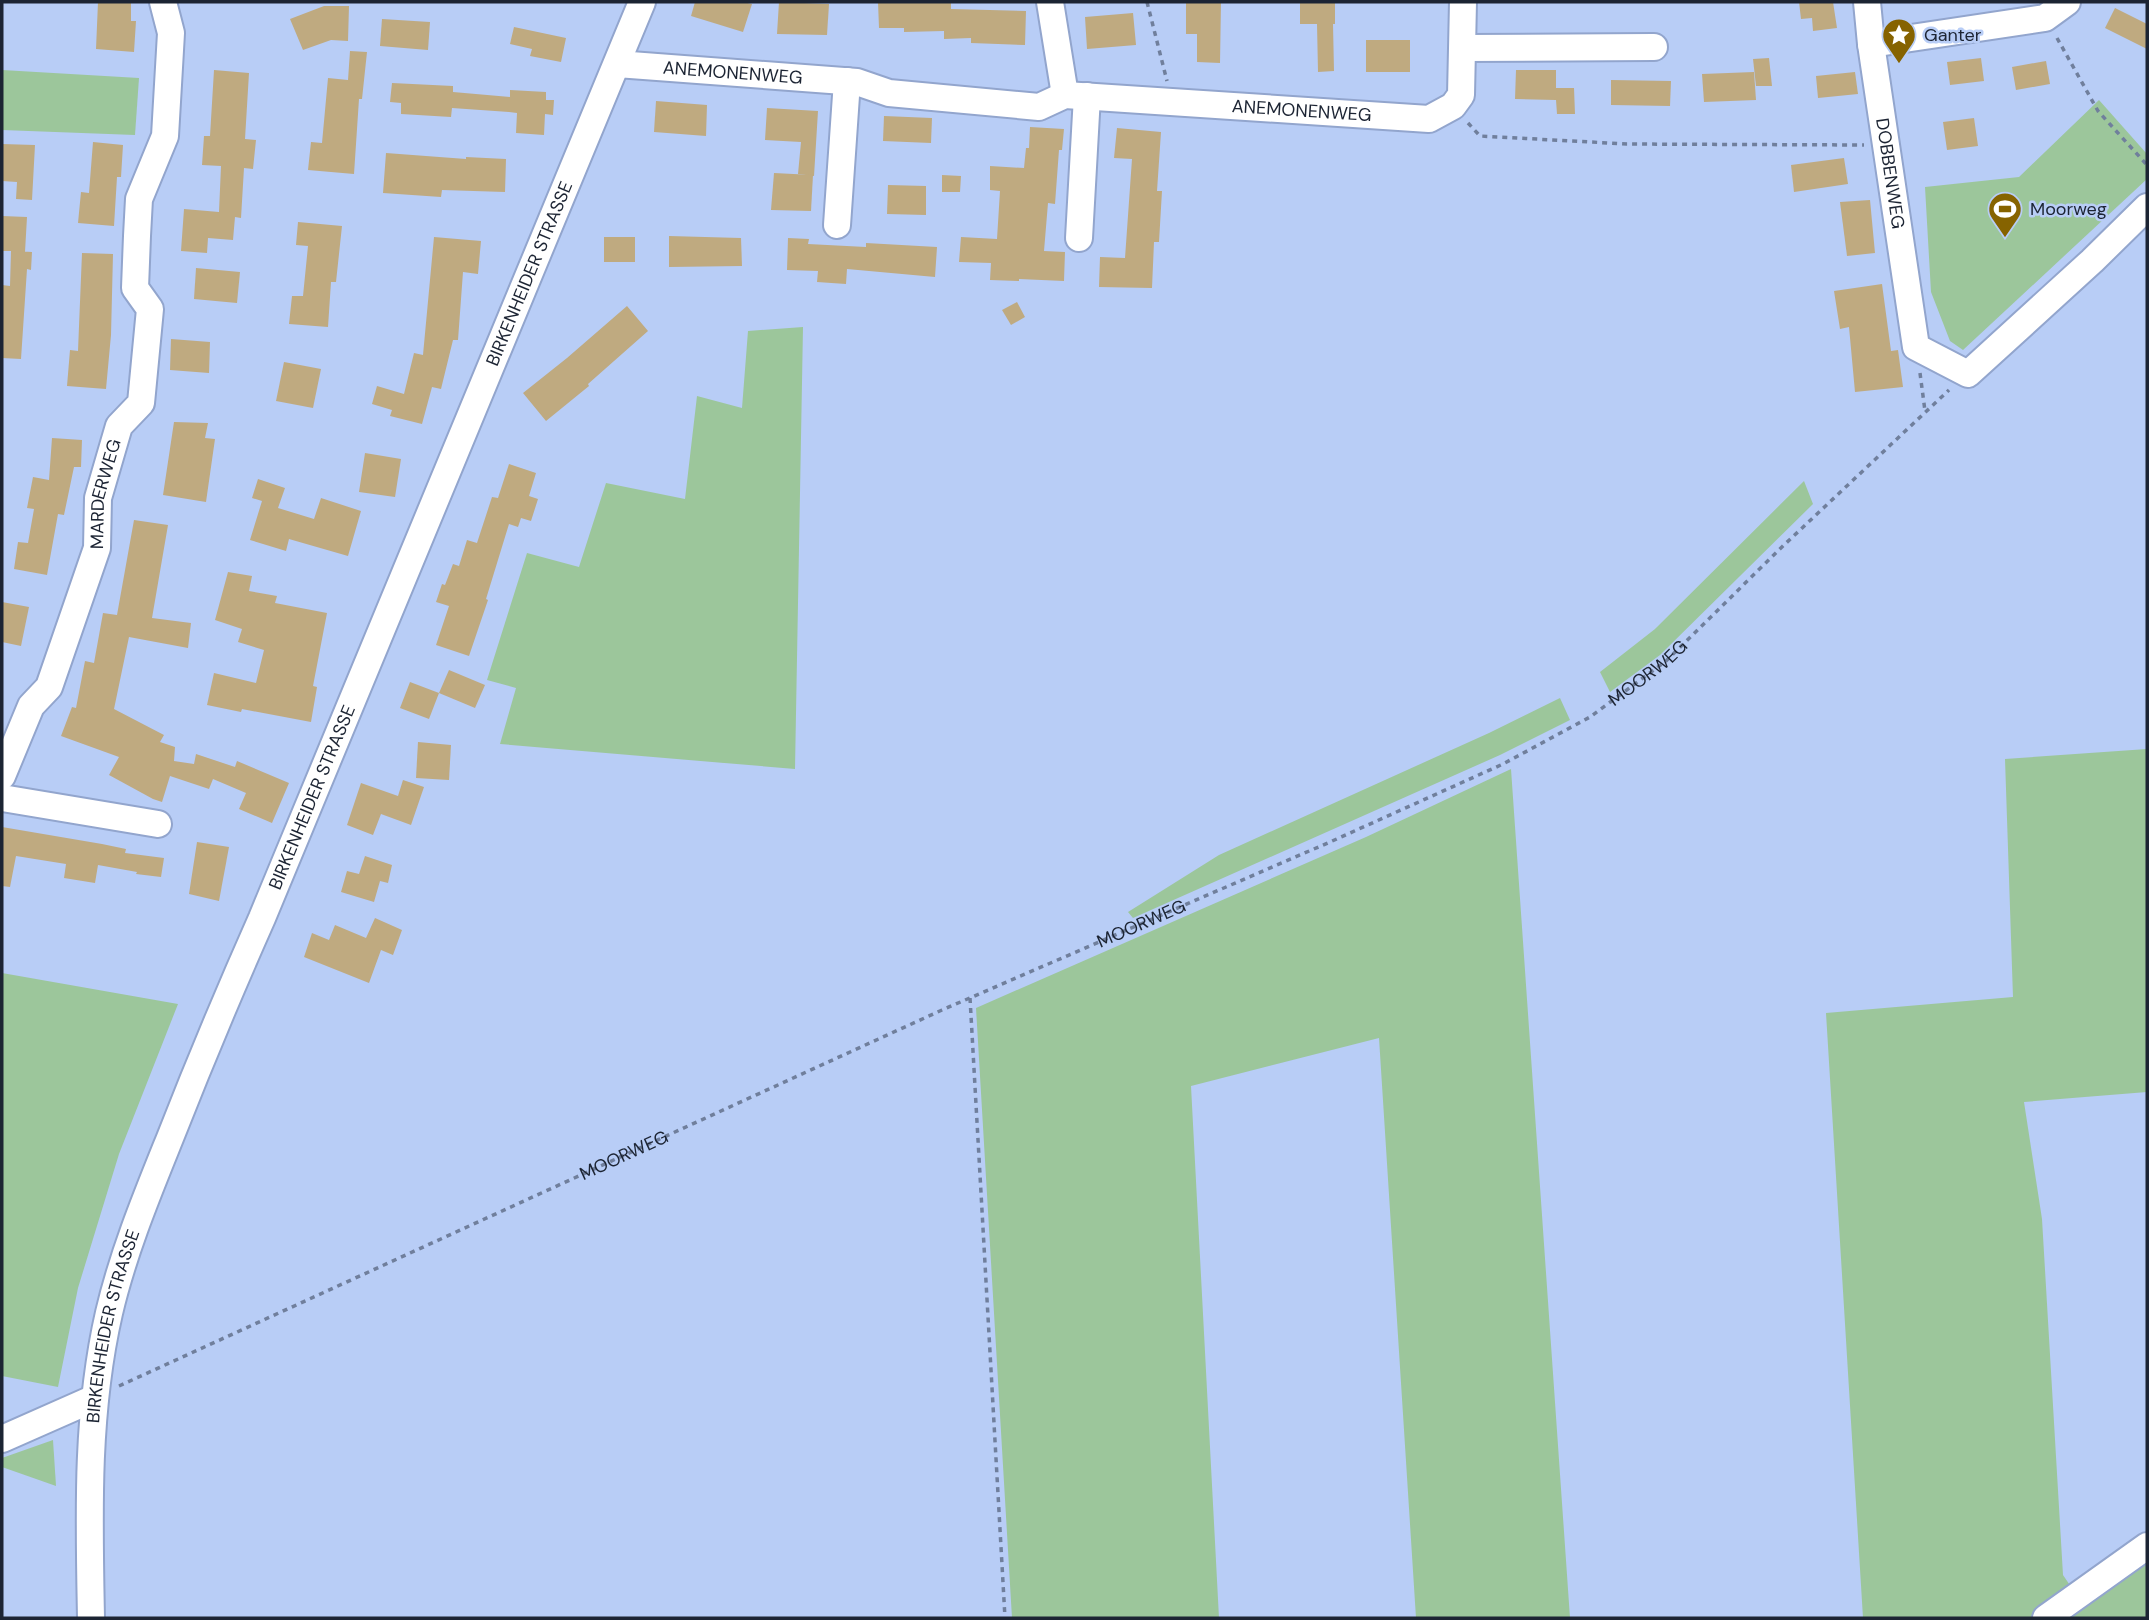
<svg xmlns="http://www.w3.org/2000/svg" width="2149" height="1620" font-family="'DM Sans',sans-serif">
<rect width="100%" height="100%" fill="#b8cdf6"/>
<g fill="#9cc69b">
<polygon points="2,70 139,78 135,135 2,130"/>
<polygon points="2099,100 2147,154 2147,179 1963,350 1950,341 1931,292 1925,187 2019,177"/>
<polygon points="803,327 795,769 500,744 516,688 487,680 527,553 579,567 606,483 685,499 697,396 742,408 748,331"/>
<polygon points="1804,481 1813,504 1660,655 1610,692 1600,672 1655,629"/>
<polygon points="1560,698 1570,720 1500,755 1133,918 1128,912 1219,855 1489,733"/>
<polygon points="2147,749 2147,1092 2024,1102 2042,1219 2063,1575 2084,1606 2147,1561 2147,1618 1863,1618 1826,1013 2013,997 2005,759"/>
<polygon points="1511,769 1570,1618 1416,1618 1379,1038 1191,1086 1219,1618 1012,1618 976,1008 1366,837"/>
<polygon points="2,973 178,1004 119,1154 78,1288 58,1387 2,1376"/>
<polygon points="53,1440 56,1486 2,1467 2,1458"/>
</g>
<g fill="#bfaa80">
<polygon points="98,2 131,2 131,21 136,21 134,52 96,49"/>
<polygon points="695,2 743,2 752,4 743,32 691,16"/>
<polygon points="779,2 829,4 827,35 777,34"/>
<polygon points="878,2 951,2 951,9 1026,11 1025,45 971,43 971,38 944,39 944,31 904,32 904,28 879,28"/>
<polygon points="1186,2 1221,2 1220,63 1197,62 1197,34 1186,34"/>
<polygon points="1300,2 1335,2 1335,24 1333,24 1334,71 1318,72 1317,24 1300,24"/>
<polygon points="1799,2 1833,2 1837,28 1813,31 1812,18 1801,19"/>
<polygon points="324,6 349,6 348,41 331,40 303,50 290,19"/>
<polygon points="2115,8 2147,24 2147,49 2105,28"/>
<polygon points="1133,13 1136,45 1087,49 1085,17"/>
<polygon points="382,19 430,22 428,50 380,46"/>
<polygon points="514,27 566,38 561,62 530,56 532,49 510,44"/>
<rect x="1366" y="40" width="44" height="32"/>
<polygon points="350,51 367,52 362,99 359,99 354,174 308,170 311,142 322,143 328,78 348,80"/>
<polygon points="1769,58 1772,86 1756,86 1753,59"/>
<polygon points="1981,58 1984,81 1950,85 1947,62"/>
<polygon points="2046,61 2050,84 2016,90 2012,67"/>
<polygon points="214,70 249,73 245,139 256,140 253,169 244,168 241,218 235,217 233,240 208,238 207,253 181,251 184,209 219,212 221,166 202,165 204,136 210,136"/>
<polygon points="1516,70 1556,70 1556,88 1574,88 1575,114 1557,114 1556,100 1515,99"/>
<polygon points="1754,72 1756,100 1704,102 1702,74"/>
<polygon points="1855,72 1858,94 1818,98 1816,76"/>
<polygon points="1611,80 1671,81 1670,106 1611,105"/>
<polygon points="392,83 453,86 453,92 510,97 510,90 546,92 546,100 554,100 553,115 545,114 544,135 516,133 517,113 509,112 452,108 451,117 401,114 401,103 390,102"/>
<polygon points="656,101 707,105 706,136 654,132"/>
<polygon points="767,108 818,111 814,176 798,174 801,142 765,140"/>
<polygon points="884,116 932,118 931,143 883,141"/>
<polygon points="1974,118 1978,146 1947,150 1943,122"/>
<polygon points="1030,127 1064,129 1062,150 1059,150 1055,204 1048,203 1044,251 1065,252 1064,281 1019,279 1019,281 990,280 991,263 959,262 961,237 997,239 1000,191 990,190 990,166 1024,168 1026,148 1029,148"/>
<polygon points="1117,128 1161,132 1157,191 1162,191 1159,242 1154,242 1152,288 1099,287 1100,257 1125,258 1132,159 1114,158"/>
<polygon points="93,142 123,145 121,177 117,177 114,226 78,223 81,192 89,193"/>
<polygon points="2,144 35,145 32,200 16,199 17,182 2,181"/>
<polygon points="386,153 466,159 466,157 506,159 505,192 442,190 441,197 383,193"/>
<polygon points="1844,158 1848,184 1794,192 1791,165"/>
<polygon points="774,173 813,175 811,211 771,210"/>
<polygon points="942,175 961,176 960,192 942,192"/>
<polygon points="888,185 926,186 926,215 887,214"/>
<polygon points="1870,200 1875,253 1847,256 1840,202"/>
<polygon points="2,216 27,217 25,252 15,251 32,252 31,270 27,269 21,359 2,358 2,285 10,286 11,251 2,251"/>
<polygon points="298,222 342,226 336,282 331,282 328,327 289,324 292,296 303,296 308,246 296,245"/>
<polygon points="669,236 741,238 742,266 669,267"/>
<polygon points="434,237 481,241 478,274 463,272 458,340 453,340 441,389 432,387 422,424 390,416 392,410 372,404 377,386 404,394 414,353 423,355"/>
<rect x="604" y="237" width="31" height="25"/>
<polygon points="788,238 809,239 808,244 866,247 866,243 937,247 935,277 847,269 846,284 817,282 818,271 787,270"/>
<polygon points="82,253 113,254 111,335 106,389 67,386 70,350 78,351"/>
<polygon points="196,268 240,272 237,303 194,299"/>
<polygon points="1882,284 1891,351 1898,350 1903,387 1855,392 1849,327 1840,329 1834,291"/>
<polygon points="1017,302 1025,317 1011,325 1002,310"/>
<polygon points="627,306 648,331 588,384 589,386 546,421 523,393 567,358"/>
<polygon points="171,339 210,342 209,373 170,370"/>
<polygon points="284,362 321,369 313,408 276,401"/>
<polygon points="174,422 208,423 205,438 215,439 206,502 163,495"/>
<polygon points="52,438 82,440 81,467 74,467 64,515 58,514 47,575 14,569 18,542 28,543 34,509 27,508 33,477 49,480"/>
<polygon points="365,453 401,459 395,497 359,492"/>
<polygon points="509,464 536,473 529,496 538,499 531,521 521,518 518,527 509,524 486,599 488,600 469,656 436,645 449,606 436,602 442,584 445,585 453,564 459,566 467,540 477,543 492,497 498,498"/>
<polygon points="258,479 285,488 278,508 314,519 321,498 361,511 348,556 289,539 286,551 250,540 262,501 252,498"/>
<polygon points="134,520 168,525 152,618 191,623 188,648 129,637 114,709 164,735 160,742 175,747 174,761 194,764 196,754 235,767 237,761 289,783 272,823 239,809 246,793 213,779 209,789 170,776 162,802 153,799 109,775 119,757 61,736 72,707 76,708 85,661 94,663 103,613 117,615"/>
<polygon points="228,572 252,576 249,591 277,596 275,603 327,613 313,686 317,687 311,722 242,709 241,712 207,705 214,673 256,683 264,650 238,642 242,629 215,620"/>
<polygon points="2,602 29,607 21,646 2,642"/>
<polygon points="449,670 485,685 475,708 439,693"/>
<polygon points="410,682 439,693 429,719 400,708"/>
<polygon points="418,742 451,745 449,780 416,778"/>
<polygon points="403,780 424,787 411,825 381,814 373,835 347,825 361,783 398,796"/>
<polygon points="2,827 102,844 126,849 125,853 164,858 161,877 136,874 137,872 98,865 95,883 64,878 66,864 16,856 10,887 2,886"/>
<polygon points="197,842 229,847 219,901 189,894"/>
<polygon points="365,856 392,865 388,883 380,881 374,902 341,892 347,871 359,874"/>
<polygon points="375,918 402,930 393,955 381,950 369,983 304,957 312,933 329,940 335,925 366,938"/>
</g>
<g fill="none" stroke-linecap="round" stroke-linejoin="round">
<g stroke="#92a5cd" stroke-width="30">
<g id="minor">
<polyline points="1050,2 1065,95"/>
<path id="s2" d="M1867,2L1871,44L1916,347L1968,374L2092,261L2147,207"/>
<polyline points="1871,44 2045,18 2067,2"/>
<polyline points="1463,48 1654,47"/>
<path id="s3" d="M617,64L857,82L889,93L1039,107L1065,95L1429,119L1453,106L1461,95L1463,2"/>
<polyline points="837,225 847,81"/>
<polyline points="1079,238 1087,96"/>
<path id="s4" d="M2,776L31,706L49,687L97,548L98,498L119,426L141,403L150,309L135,288L137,236L139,199L165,136L171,33L163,2"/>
<polyline points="2,798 158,824"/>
<polyline points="2,1439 95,1398"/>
<path id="s5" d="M91,1618C89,1516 86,1413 109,1313C123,1253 147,1195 170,1138C199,1064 230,990 262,918L642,2"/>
<polyline points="2046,1618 2147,1546"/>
</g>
</g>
<g stroke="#707f9c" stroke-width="3.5" stroke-dasharray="5 5" stroke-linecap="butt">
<polyline points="1147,2 1167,81"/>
<polyline points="2057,38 2098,111 2147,165"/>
<polyline points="1468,123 1480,136 1627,144 1864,145"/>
<polyline points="1920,373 1925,411"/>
<polyline points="970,998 1005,1618"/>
<path id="s1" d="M119,1386L942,1010L1330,842L1503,764L1590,717L1666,661L1784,545L1949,390"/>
</g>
<use href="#minor" stroke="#fff" stroke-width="26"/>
</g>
<defs>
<g id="sight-pin" transform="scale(1.75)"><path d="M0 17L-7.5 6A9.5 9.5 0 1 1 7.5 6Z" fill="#866300" stroke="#b8cdf6"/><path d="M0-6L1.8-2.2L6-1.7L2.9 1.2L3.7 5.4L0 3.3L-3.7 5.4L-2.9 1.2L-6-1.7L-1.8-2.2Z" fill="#fff"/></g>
<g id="stadium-pin" transform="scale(1.75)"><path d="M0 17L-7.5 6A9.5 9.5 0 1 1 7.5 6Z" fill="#866300" stroke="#b8cdf6"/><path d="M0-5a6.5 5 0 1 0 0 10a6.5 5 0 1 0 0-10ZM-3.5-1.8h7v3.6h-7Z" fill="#fff"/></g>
</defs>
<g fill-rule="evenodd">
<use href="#sight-pin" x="1899" y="35"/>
<use href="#stadium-pin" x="2005" y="209"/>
</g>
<g text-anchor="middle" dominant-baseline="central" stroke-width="5" stroke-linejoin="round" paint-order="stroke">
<g font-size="18" fill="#1c2433" stroke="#b8cdf6" text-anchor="start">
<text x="1924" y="35">Ganter</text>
<text x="2030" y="209">Moorweg</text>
</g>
<g font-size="18" fill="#1c2433" stroke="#b8cdf6">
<text stroke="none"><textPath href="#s3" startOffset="116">ANEMONENWEG</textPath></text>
<text stroke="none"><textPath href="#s3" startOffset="691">ANEMONENWEG</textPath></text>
<text stroke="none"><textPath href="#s2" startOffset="173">DOBBENWEG</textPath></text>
<text stroke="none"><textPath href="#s5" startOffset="1428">BIRKENHEIDER STRASSE</textPath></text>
<text stroke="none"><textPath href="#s4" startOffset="304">MARDERWEG</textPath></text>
<text stroke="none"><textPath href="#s1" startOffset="1689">MOORWEG</textPath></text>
<text stroke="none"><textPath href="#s5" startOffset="861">BIRKENHEIDER STRASSE</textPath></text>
<text stroke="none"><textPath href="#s1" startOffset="1122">MOORWEG</textPath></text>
<text stroke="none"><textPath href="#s1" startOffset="555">MOORWEG</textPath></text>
<text stroke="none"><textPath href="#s5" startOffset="294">BIRKENHEIDER STRASSE</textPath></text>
</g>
</g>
<rect width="2149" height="1620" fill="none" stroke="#1c2433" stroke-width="7"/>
</svg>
